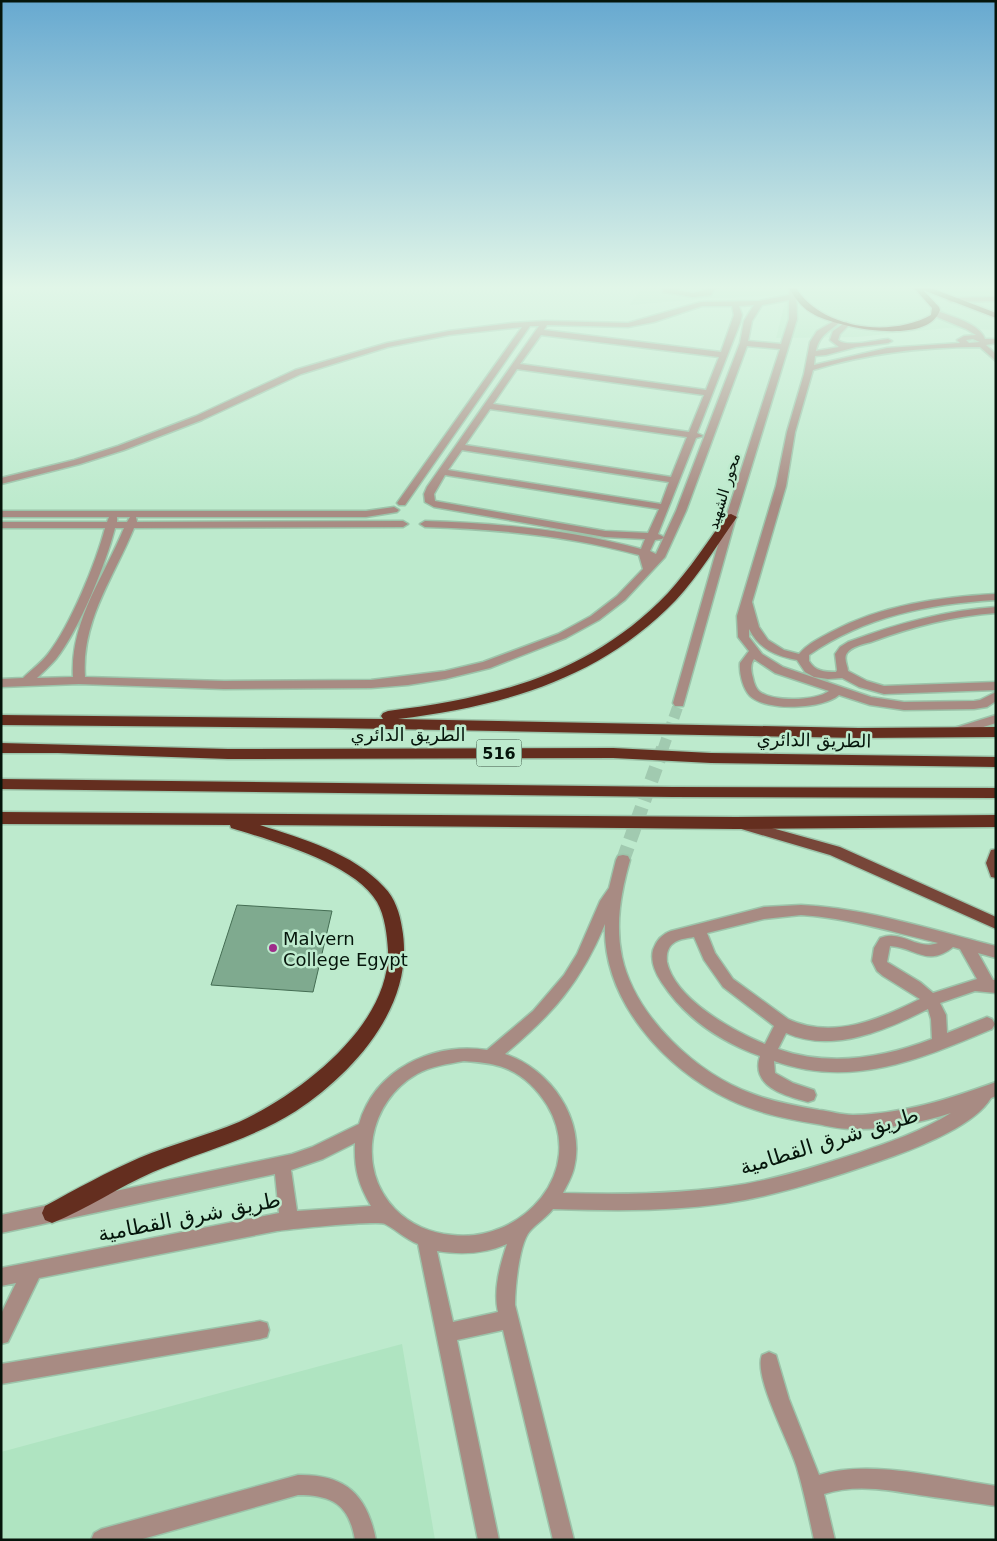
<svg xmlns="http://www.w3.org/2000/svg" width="997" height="1541" font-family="'DejaVu Sans',Cairo,sans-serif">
<rect width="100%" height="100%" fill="#bdeacd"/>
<g fill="#afe4c1">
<polygon points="641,288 996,288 996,330 947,328 857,337 776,338 787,295 712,298 630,305"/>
<polygon points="402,1344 435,1540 1,1540 1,1452"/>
</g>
<polygon fill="#7faa8f" stroke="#446d53" points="237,905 332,911 313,992 211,985"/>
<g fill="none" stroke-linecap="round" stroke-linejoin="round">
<polyline stroke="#a1cab0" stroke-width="11" stroke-dasharray="11 5.5" stroke-linecap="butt" points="663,749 679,703"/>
<polyline stroke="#a1cab0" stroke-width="14" stroke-dasharray="14 7" stroke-linecap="butt" points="623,860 663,748"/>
<g stroke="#9cc4aa" stroke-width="3">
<g id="minor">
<polygon points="663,288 693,293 715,288 711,295 693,297 663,292"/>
<path d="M789,288L796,290L797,319L736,517L683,706H675L673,703L726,517L780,349L747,346L686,511L665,557L625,600L599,620L566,638L490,668L445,679L408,685L371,688L224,689L79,684L1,687V679L23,678C31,670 41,663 48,654C70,626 96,563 105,528H1V522H107L109,517H1V511H366L394,507L399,510L397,512L366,517H136L137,522L403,521L408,524L403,527L134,528C114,577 81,621 85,677L224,681L371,680L445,671L483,662L558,634L591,616L617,596L643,569L639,555C570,536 497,529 425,527L420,524L425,521C498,523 571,530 641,549L645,539L605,537L434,507L425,502L424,494L427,487L539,326H530L405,505H399L397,503L522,327L449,335L388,347L301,374L202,420L124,450L80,464L1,484V478L74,460L118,446L196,416L295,370L387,343L449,331L512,323L545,321L628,323L701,302L759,301L789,295ZM789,300V319L781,344L748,341L752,321L762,305ZM754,305L744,321L740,343L676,511L656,554L650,551L655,540L662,539L664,537L658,534L696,438L703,436L697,433L740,323L742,315L739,306ZM702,306H732L734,315L721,352L544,330L547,325L628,327L654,322ZM541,335L719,357L706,390L520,364ZM517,369L704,395L689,432L493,404ZM490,409L687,437L671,477L465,445ZM462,450L669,482L661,504L448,470ZM445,475L659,509L648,533L605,531L435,501L434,494ZM117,517H130L127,522H117ZM115,528H124C104,577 70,621 73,677L37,678C43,672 50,666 56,659C79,630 106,564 115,528Z"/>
<polygon points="996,297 996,301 951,302 947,300 951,298"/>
<path d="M932,311H938C952,317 979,323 985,339H996V343L986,345L996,354V361L980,347C922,347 868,353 813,370L795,432L786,486L752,602L759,627L768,640L784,650L799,654C807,644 820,638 831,632C882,605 939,597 996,594V600C928,604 866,616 809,655V661C815,671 824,672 836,672L837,670L835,654L840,647L848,642C896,624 945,610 996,607V613C952,616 912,627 871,642C864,644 852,646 847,653C843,659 848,666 848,671L867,681L884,686L996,682V690L884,694L859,687L842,678L828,679L814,677L805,672L797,660C776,656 759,649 749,629V637L762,654L783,667L871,697L904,702L974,701L980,700L996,692V701L987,707L974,709L904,710L870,705L839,695C823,709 767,712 750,696C743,689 739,673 740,663L749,651L738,637L737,616L776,486L787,432L804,374L810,342L817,331L836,320L840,322C829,332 819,335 816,351L839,347L830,340L833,331L846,322L850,324L840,334L838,340C847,348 876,340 888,339L892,341L888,343L856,347L826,355L815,356L814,365L887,348L960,343L957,340L964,336L976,335L966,329L932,315ZM973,339L980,342L969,343L966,340ZM754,659L775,673L829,691C816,701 774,702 760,692C756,689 754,683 753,678C751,671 750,665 754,659Z"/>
<polygon points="996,715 996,723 955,736 949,732 951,729"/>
<path d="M623,855L628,856L630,860C621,892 615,924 622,957C635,1017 697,1074 753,1094C774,1102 797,1106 819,1110C830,1111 841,1115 853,1115C903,1114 949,1099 996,1082V1096L991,1098C976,1124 922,1146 894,1156C846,1173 796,1190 745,1200C682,1212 617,1211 553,1209C546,1218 537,1223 530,1231C519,1243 515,1289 515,1305L574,1540H553L503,1330L457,1340L499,1540H478L418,1244C405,1239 397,1230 385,1224C379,1220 291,1229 277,1231L39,1278L8,1342L1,1344V1314L16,1283L1,1286V1268L279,1213L275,1174L1,1233V1215L292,1154L312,1147L359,1124C375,1069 433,1042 487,1050L533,1011L564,975L577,954L600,901L609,888L616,860L618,856ZM605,924C602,1000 664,1069 730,1100C757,1113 787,1119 817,1124C828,1126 839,1129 851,1129C885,1130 919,1123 951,1113C922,1131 890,1142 858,1153C821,1165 783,1177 745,1184C685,1194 624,1195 563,1193C567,1185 572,1177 574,1168C586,1119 550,1069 505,1054C553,1014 581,982 605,924ZM464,1061C478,1062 492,1063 505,1068C523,1075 537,1089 547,1105C587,1171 523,1243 452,1235C430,1233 411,1225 395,1209C356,1169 368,1102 417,1074C431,1066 448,1064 464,1061ZM355,1143C354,1168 358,1184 371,1206L297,1211L291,1170L323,1159ZM507,1244C500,1265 493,1290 498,1312L453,1322L437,1251C462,1255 484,1254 507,1244Z"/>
<path d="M801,905C867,908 932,930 996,946V958L978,953L993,980H996V993L975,991L940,1003L946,1015L947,1033L987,1017L992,1019L995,1024L992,1029C921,1059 852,1089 774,1061L775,1073L793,1083L814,1090L816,1095L814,1100L808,1102C786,1096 750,1087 760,1056C721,1042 685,1018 662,983C656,974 650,962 653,950C656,941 662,934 671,931L764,907ZM801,915C847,918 893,932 938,943C916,951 903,929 880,938L874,948L872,961L877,971L883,976L920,999C880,1019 833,1040 788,1019L733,979L715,953L707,933L764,919ZM694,937L704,960L723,987L774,1026L765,1044C733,1031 675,999 667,962C666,954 668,946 675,942C680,939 688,938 694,937ZM890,946C915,947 927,968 953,947L960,949L977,979L933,993L920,982L887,962ZM928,1009L931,1019L932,1039C883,1058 829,1067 778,1049L786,1033C833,1054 886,1030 928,1009Z"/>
<polygon points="260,1321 267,1323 269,1330 267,1337 260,1339 1,1384 1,1364"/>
<path d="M769,1352L776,1355L789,1399L819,1475C870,1459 942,1478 996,1486V1506C970,1502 945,1499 919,1495C887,1490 856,1484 824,1494L835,1540H814C809,1516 804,1492 797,1468C790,1443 753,1377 762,1355Z"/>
<path d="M298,1475C345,1474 367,1494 376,1540H355C349,1505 333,1495 298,1495L139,1540H91L94,1533L101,1529Z"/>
</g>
</g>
<g stroke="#9cc4aa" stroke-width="3">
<g id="major">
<path d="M789,288H796C822,329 890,338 931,315L932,308L914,288H931L996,313V318L923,290L939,307L940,310C928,346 840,328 815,315C803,309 796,300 789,288Z"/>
<polygon points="743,820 840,847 996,917 996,929 830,855 738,828 736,825 738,822"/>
<polygon points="996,849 996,878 991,877 986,863 991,850"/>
</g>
</g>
<g stroke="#9cc4aa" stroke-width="3">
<g id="highway">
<path d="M731,514L737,517C717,545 699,575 676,600C600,679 504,706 398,719L859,728L996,727V737L859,738L334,728L1,725V715L383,719L381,716L383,713L388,711C495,698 591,674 668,593C690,569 708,541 727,515Z"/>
<polygon points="1,743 228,749 613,748 711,753 996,757 996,767 711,763 613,758 228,759 58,753 1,753"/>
<polygon points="1,779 672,787 996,788 996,798 672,797 1,789"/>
<path d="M1,812L736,817L996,815V827L736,829L260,825C303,839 353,853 384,887C395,898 400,914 402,928C416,1004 355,1072 296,1111C250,1140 202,1151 153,1172C119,1187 87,1209 52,1223L45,1220L42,1213L45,1206C76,1189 107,1172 139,1158C172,1144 206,1136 239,1122C300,1094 391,1025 388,950C387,935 385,916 377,902C354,863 273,841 231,828L230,825L1,824Z"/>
</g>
</g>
<use href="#minor" fill="#a88b83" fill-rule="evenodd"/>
<use href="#major" fill="#774639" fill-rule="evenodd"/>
<use href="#highway" fill="#642e1f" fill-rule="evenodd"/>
</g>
<linearGradient id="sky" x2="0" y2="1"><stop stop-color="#67a9d0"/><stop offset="0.57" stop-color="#e1f6e8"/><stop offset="1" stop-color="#e1f6e8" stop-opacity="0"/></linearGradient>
<rect width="997" height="504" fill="url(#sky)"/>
<circle fill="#9e2d8a" stroke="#bdeacd" stroke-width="2" cx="273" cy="948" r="5"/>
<g text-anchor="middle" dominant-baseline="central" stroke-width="5" stroke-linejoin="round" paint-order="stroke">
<g font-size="15" fill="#05150b" stroke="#bdeacd">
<text transform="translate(724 491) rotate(-73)">محور الشهيد</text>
</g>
<rect fill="#bdeacd" stroke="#3c5545" stroke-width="1" x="476.5" y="739.5" width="45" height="27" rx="4"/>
<g font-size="16" font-weight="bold" fill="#05150b">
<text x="499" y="753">516</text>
</g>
<g font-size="18" fill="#05150b" stroke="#bdeacd">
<text x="408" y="734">الطريق الدائري</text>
<text transform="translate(814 740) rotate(1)">الطريق الدائري</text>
</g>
<g font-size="18" fill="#05150b" stroke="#bdeacd" text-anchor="start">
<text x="283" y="938">Malvern<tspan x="283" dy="21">College Egypt</tspan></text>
</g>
<g font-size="21" fill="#05150b" stroke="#bdeacd">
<text transform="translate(829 1141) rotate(-17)">طريق شرق القطامية</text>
<text transform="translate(189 1217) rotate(-11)">طريق شرق القطامية</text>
</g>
</g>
<rect width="997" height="1541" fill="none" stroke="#05150b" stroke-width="5"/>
</svg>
